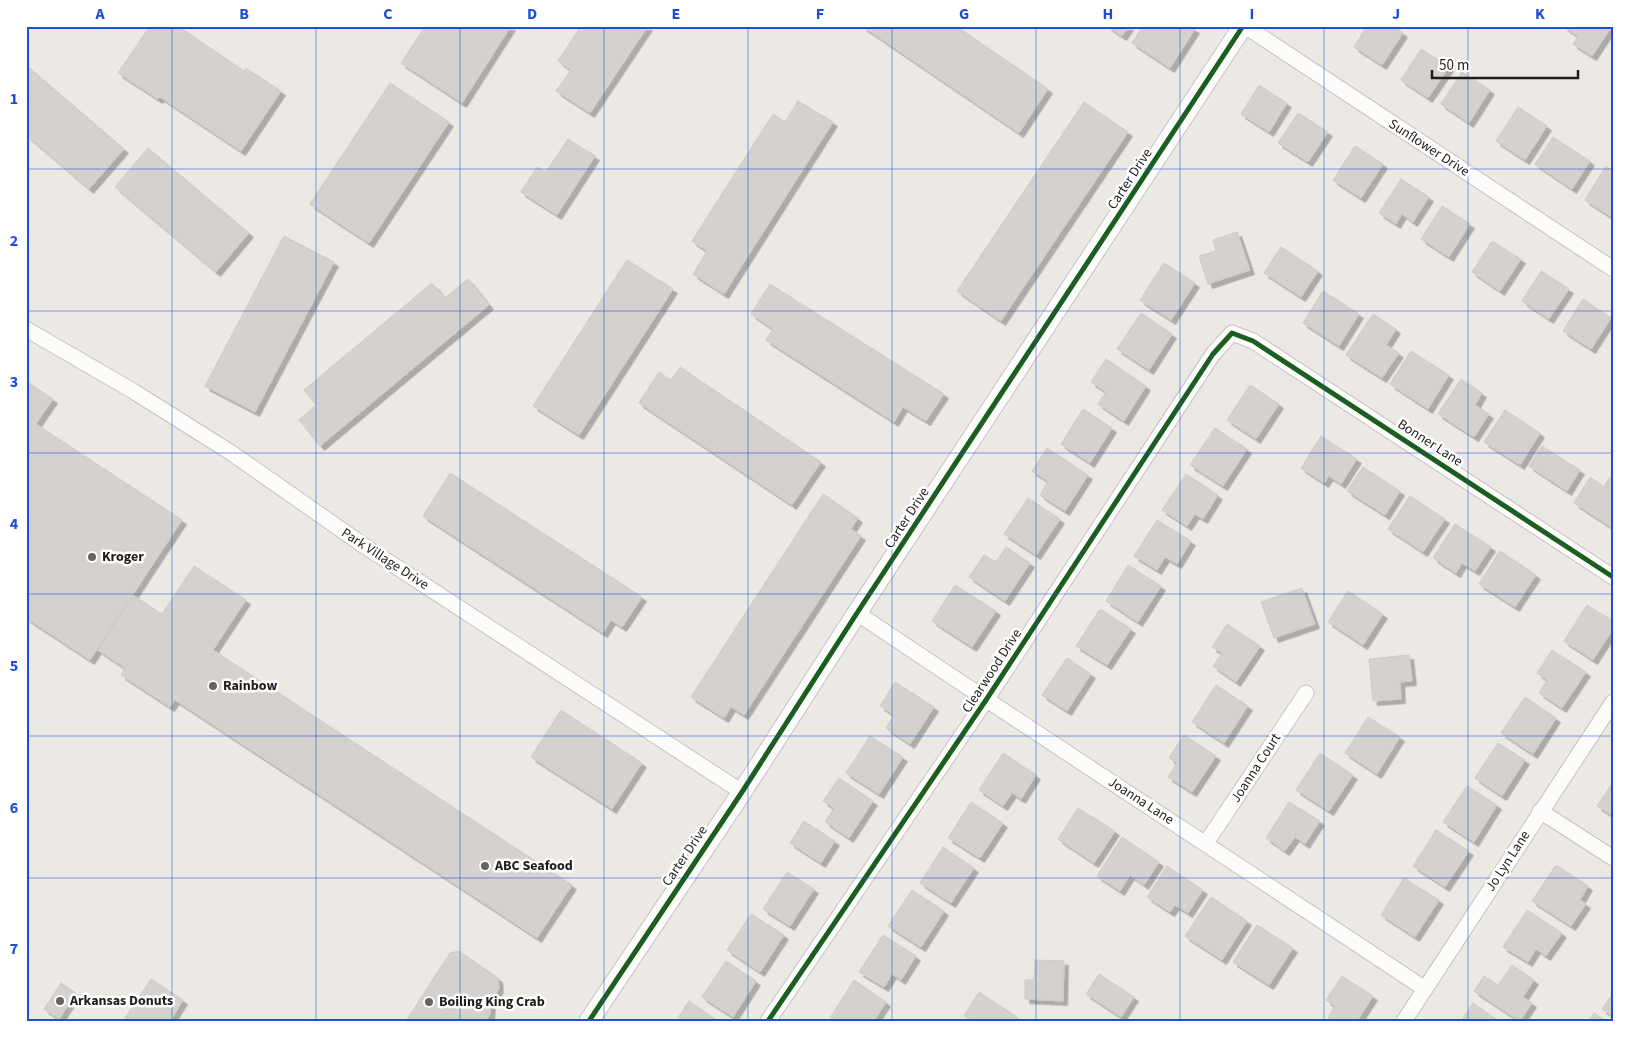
<svg xmlns="http://www.w3.org/2000/svg" width="1639" height="1047" font-family="'Source Sans 3',sans-serif">
<defs>
<filter id="shadow"><feDropShadow dx="4.5" dy="4.5" stdDeviation="0" flood-color="#0004"/></filter>
</defs>
<rect width="100%" height="100%" fill="#ece9e5"/>
<g fill="#d4d1ce" stroke="#cfcac6" filter="url(#shadow)">
<polygon points="150,26 178,26 244,71 246,68 281,91 241,151 160,97 158,99 118,73"/>
<polygon points="430,26 511,26 462,103 401,63 424,28 428,31"/>
<polygon points="581,26 648,26 590,113 556,91 571,70 558,61"/>
<polygon points="862,26 956,26 1048,89 1019,133"/>
<polygon points="1107,26 1129,26 1122,36"/>
<polygon points="1143,26 1190,26 1195,29 1170,68 1132,43"/>
<polygon points="1367,26 1393,26 1403,33 1382,65 1354,47"/>
<polygon points="1563,26 1612,26 1592,56 1573,44 1578,36"/>
<polygon points="1421,49 1449,67 1428,98 1401,80"/>
<polygon points="26,65 124,149 89,189 26,135"/>
<polygon points="1462,72 1490,90 1469,123 1441,104"/>
<polygon points="390,83 449,122 369,243 310,204"/>
<polygon points="1259,85 1287,103 1269,132 1241,114"/>
<polygon points="798,101 833,122 724,294 693,274 707,251 692,241 773,114 785,122"/>
<polygon points="1084,102 1128,132 1001,321 957,291"/>
<polygon points="1518,107 1547,126 1525,160 1496,141"/>
<polygon points="1298,113 1328,132 1308,162 1278,143"/>
<polygon points="1553,137 1590,161 1572,189 1535,164"/>
<polygon points="568,139 595,156 557,215 521,192 537,167 546,172"/>
<polygon points="1355,146 1383,164 1361,198 1333,180"/>
<polygon points="148,148 249,233 216,272 115,187"/>
<polygon points="1606,166 1613,171 1613,218 1585,200"/>
<polygon points="1401,179 1429,197 1413,222 1402,214 1396,224 1379,213"/>
<polygon points="1442,206 1470,224 1449,257 1421,239"/>
<polygon points="1237,232 1250,270 1208,284 1199,256 1216,251 1213,240"/>
<polygon points="284,236 334,262 255,412 205,386"/>
<polygon points="1492,241 1521,259 1500,291 1472,272"/>
<polygon points="1281,247 1318,271 1301,297 1264,273"/>
<polygon points="627,260 673,289 579,435 533,406"/>
<polygon points="1164,263 1195,283 1171,320 1140,300"/>
<polygon points="1541,271 1569,289 1549,319 1522,301"/>
<polygon points="468,279 489,305 320,446 299,420 316,405 304,390 432,283 445,298"/>
<polygon points="770,284 944,394 926,421 903,407 894,422 766,340 773,329 751,314"/>
<polygon points="1323,291 1359,314 1339,346 1303,323"/>
<polygon points="1583,299 1611,318 1591,349 1563,331"/>
<polygon points="1141,313 1172,334 1149,370 1117,349"/>
<polygon points="1373,314 1396,329 1386,345 1399,353 1382,378 1346,355"/>
<polygon points="1411,351 1449,375 1428,409 1390,384"/>
<polygon points="1106,359 1146,386 1124,421 1098,404 1106,392 1091,382"/>
<polygon points="680,367 821,462 792,505 639,403 659,372 671,380"/>
<polygon points="1461,379 1482,393 1475,405 1489,414 1474,437 1438,414"/>
<polygon points="26,381 53,399 36,424 182,520 90,660 26,618"/>
<polygon points="1250,385 1279,404 1256,439 1227,420"/>
<polygon points="1083,409 1112,428 1090,463 1061,444"/>
<polygon points="1505,410 1540,433 1520,465 1484,442"/>
<polygon points="1215,428 1247,449 1223,486 1190,465"/>
<polygon points="1321,436 1357,459 1341,484 1329,476 1324,483 1301,468"/>
<polygon points="1542,446 1580,470 1567,491 1529,466"/>
<polygon points="1047,448 1088,475 1065,511 1040,495 1048,481 1032,471"/>
<polygon points="1363,467 1400,491 1385,515 1347,491"/>
<polygon points="450,473 642,597 622,627 611,620 603,633 423,516"/>
<polygon points="1186,474 1218,495 1203,519 1195,514 1187,526 1162,510"/>
<polygon points="1590,477 1604,487 1610,477 1613,479 1613,523 1611,527 1574,503"/>
<polygon points="823,494 858,518 851,529 861,536 744,715 731,707 724,718 691,697"/>
<polygon points="1410,496 1445,519 1423,552 1388,529"/>
<polygon points="1028,498 1060,519 1036,555 1004,534"/>
<polygon points="1157,520 1191,541 1177,564 1165,557 1157,570 1134,556"/>
<polygon points="1455,524 1491,547 1475,571 1462,563 1456,573 1433,558"/>
<polygon points="1006,547 1030,563 1005,601 969,577 984,555 996,562"/>
<polygon points="1500,551 1536,575 1515,607 1479,584"/>
<polygon points="1128,565 1161,586 1138,622 1106,601"/>
<polygon points="194,566 246,600 213,650 572,885 537,938 175,700 170,707 121,675 125,668 98,650 133,595 162,614"/>
<polygon points="955,585 996,611 972,647 932,621"/>
<polygon points="1302,588 1315,624 1274,638 1261,602"/>
<polygon points="1348,591 1383,614 1363,645 1328,622"/>
<polygon points="1587,605 1613,621 1613,629 1593,660 1564,641"/>
<polygon points="1100,609 1131,629 1107,665 1076,646"/>
<polygon points="1227,624 1260,646 1236,682 1213,666 1222,653 1212,647"/>
<polygon points="1552,650 1586,672 1562,708 1539,693 1547,680 1537,673"/>
<polygon points="1409,655 1412,681 1400,682 1401,699 1373,701 1369,659"/>
<polygon points="1067,658 1091,674 1067,711 1042,695"/>
<polygon points="895,682 934,707 910,744 886,728 894,715 880,706"/>
<polygon points="1216,685 1248,706 1224,743 1192,722"/>
<polygon points="1525,697 1556,718 1533,754 1501,733"/>
<polygon points="561,710 642,763 612,809 531,757"/>
<polygon points="1368,717 1400,737 1377,774 1345,753"/>
<polygon points="1184,735 1216,756 1192,792 1168,777 1177,763 1169,758"/>
<polygon points="870,736 903,757 879,794 846,773"/>
<polygon points="1498,743 1525,760 1502,796 1475,778"/>
<polygon points="1003,753 1036,775 1021,799 1012,793 1003,806 979,790"/>
<polygon points="1320,753 1353,775 1329,811 1296,790"/>
<polygon points="839,778 873,801 849,838 825,822 834,808 823,801"/>
<polygon points="1613,782 1613,816 1597,806"/>
<polygon points="1467,786 1497,805 1474,842 1443,822"/>
<polygon points="971,802 1003,823 980,858 948,838"/>
<polygon points="1289,802 1320,821 1305,844 1295,837 1285,851 1266,838"/>
<polygon points="1078,808 1115,831 1094,863 1058,839"/>
<polygon points="804,821 835,841 821,863 790,843"/>
<polygon points="1436,830 1469,851 1445,887 1413,866"/>
<polygon points="1122,837 1159,862 1144,885 1130,875 1120,891 1097,876"/>
<polygon points="943,847 974,868 951,903 920,883"/>
<polygon points="1556,865 1588,886 1580,900 1586,904 1571,926 1532,901"/>
<polygon points="1167,866 1203,890 1188,913 1175,905 1170,912 1147,897"/>
<polygon points="787,872 814,889 790,926 763,909"/>
<polygon points="1404,878 1439,900 1415,937 1381,915"/>
<polygon points="912,890 944,911 921,947 888,926"/>
<polygon points="1211,897 1247,921 1222,960 1185,936"/>
<polygon points="1527,910 1562,933 1546,956 1536,949 1528,962 1503,947"/>
<polygon points="751,914 784,935 760,972 727,950"/>
<polygon points="1257,925 1293,948 1269,985 1233,962"/>
<polygon points="883,935 916,956 901,980 892,974 884,987 859,972"/>
<polygon points="459,951 498,978 499,988 491,1003 490,1014 486,1021 406,1021 450,953"/>
<polygon points="1035,960 1064,961 1063,1001 1025,999 1025,980 1034,980"/>
<polygon points="726,961 756,981 733,1017 702,997"/>
<polygon points="1512,965 1534,980 1523,997 1532,1003 1520,1021 1474,991 1484,976 1498,985"/>
<polygon points="1099,974 1134,997 1121,1017 1086,994"/>
<polygon points="1342,976 1373,996 1357,1021 1332,1021 1328,1018 1335,1006 1326,1000"/>
<polygon points="151,979 183,1000 170,1021 123,1021"/>
<polygon points="854,980 886,1002 874,1021 834,1021 830,1018"/>
<polygon points="61,983 76,993 59,1019 44,1009"/>
<polygon points="979,992 1017,1017 1014,1021 972,1021 964,1016"/>
<polygon points="1613,993 1613,1016 1602,1009"/>
<polygon points="689,1001 718,1021 676,1021"/>
<polygon points="1473,1003 1499,1021 1461,1021"/>
<polygon points="1594,1013 1606,1021 1588,1021"/>
</g>
<g fill="none" stroke-linecap="round" stroke-linejoin="round">
<g stroke="#c4c3c1" stroke-width="17">
<g id="minor">
<polyline points="1245,26 1613,269"/>
<polyline points="26,329 133,391 230,452 366,547 742,792"/>
<path d="M857,613C1045,740 1236,863 1425,989"/>
<polyline points="1540,811 1613,858"/>
<polyline points="1206,843 1306,693"/>
<polyline points="768,1021 986,700 1213,354 1232,333 1253,341 1613,577"/>
<polyline points="1404,1021 1613,702"/>
</g>
</g>
<g stroke="#c4c3c1" stroke-width="21">
<polyline id="tertiary" points="589,1021 742,792 857,613 1243,26"/>
</g>
<use href="#minor" stroke="#fcfcfb" stroke-width="15"/>
<use href="#tertiary" stroke="#fcfcfb" stroke-width="19"/>
<g stroke="#fff" stroke-width="8">
<g id="cycleway">
<polyline points="589,1021 742,792 857,613 1243,26"/>
<polyline points="768,1021 986,700 1213,354 1232,333 1253,341 1613,577"/>
</g>
</g>
<use href="#cycleway" stroke="#1b5e20" stroke-width="5"/>
</g>
<path fill="none" stroke="#1d4ed8" stroke-width="1" stroke-opacity="0.55" d="M172,26V1021M316,26V1021M460,26V1021M604,26V1021M748,26V1021M892,26V1021M1036,26V1021M1180,26V1021M1324,26V1021M1468,26V1021M26,169H1613M26,311H1613M26,453H1613M26,594H1613M26,736H1613M26,878H1613"/>
<g fill="#656463" stroke="#fff" stroke-width="2">
<circle cx="92" cy="557" r="5"/>
<circle cx="213" cy="686" r="5"/>
<circle cx="485" cy="866" r="5"/>
<circle cx="60" cy="1001" r="5"/>
<circle cx="429" cy="1002" r="5"/>
</g>
<g text-anchor="middle" dominant-baseline="central" stroke-width="5" stroke-linejoin="round" paint-order="stroke">
<g font-size="14" fill="#1d1d1d" stroke="#fff">
<text transform="translate(1429 148) rotate(33)">Sunflower Drive</text>
<text transform="translate(1130 179) rotate(-57)">Carter Drive</text>
<text transform="translate(1430 443) rotate(33)">Bonner Lane</text>
<text transform="translate(907 518) rotate(-57)">Carter Drive</text>
<text transform="translate(385 559) rotate(33)">Park Village Drive</text>
<text transform="translate(992 671) rotate(-57)">Clearwood Drive</text>
<text transform="translate(1256 768) rotate(-57)">Joanna Court</text>
<text transform="translate(1141 801) rotate(33)">Joanna Lane</text>
<text transform="translate(685 856) rotate(-56)">Carter Drive</text>
<text transform="translate(1508 861) rotate(-57)">Jo Lyn Lane</text>
</g>
<g font-size="14" font-weight="bold" fill="#1d1d1d" stroke="#fff" text-anchor="start">
<text x="102" y="557">Kroger</text>
<text x="223" y="686">Rainbow</text>
<text x="495" y="866">ABC Seafood</text>
<text x="70" y="1001">Arkansas Donuts</text>
<text x="439" y="1002">Boiling King Crab</text>
</g>
</g>
<rect width="1639" height="1047" fill="none" stroke="#ffffff" stroke-width="55"/>
<path d="M1432 70v8h146v-8" fill="none" stroke="#1d1d1d" stroke-width="2.5"/>
<text x="1439" y="70" font-size="15" fill="#1d1d1d" stroke="#ffffff" stroke-width="4" paint-order="stroke">50 m</text>
<rect x="28" y="28" width="1584" height="992" fill="none" stroke="#1d4ed8" stroke-width="2"/>
<g font-size="16" text-anchor="middle" font-weight="bold" fill="#1d4ed8">
<text x="100" y="19">A</text>
<text x="244" y="19">B</text>
<text x="388" y="19">C</text>
<text x="532" y="19">D</text>
<text x="676" y="19">E</text>
<text x="820" y="19">F</text>
<text x="964" y="19">G</text>
<text x="1108" y="19">H</text>
<text x="1252" y="19">I</text>
<text x="1396" y="19">J</text>
<text x="1540" y="19">K</text>
<text x="14" y="104">1</text>
<text x="14" y="246">2</text>
<text x="14" y="387">3</text>
<text x="14" y="529">4</text>
<text x="14" y="671">5</text>
<text x="14" y="813">6</text>
<text x="14" y="954">7</text>
</g>
</svg>
